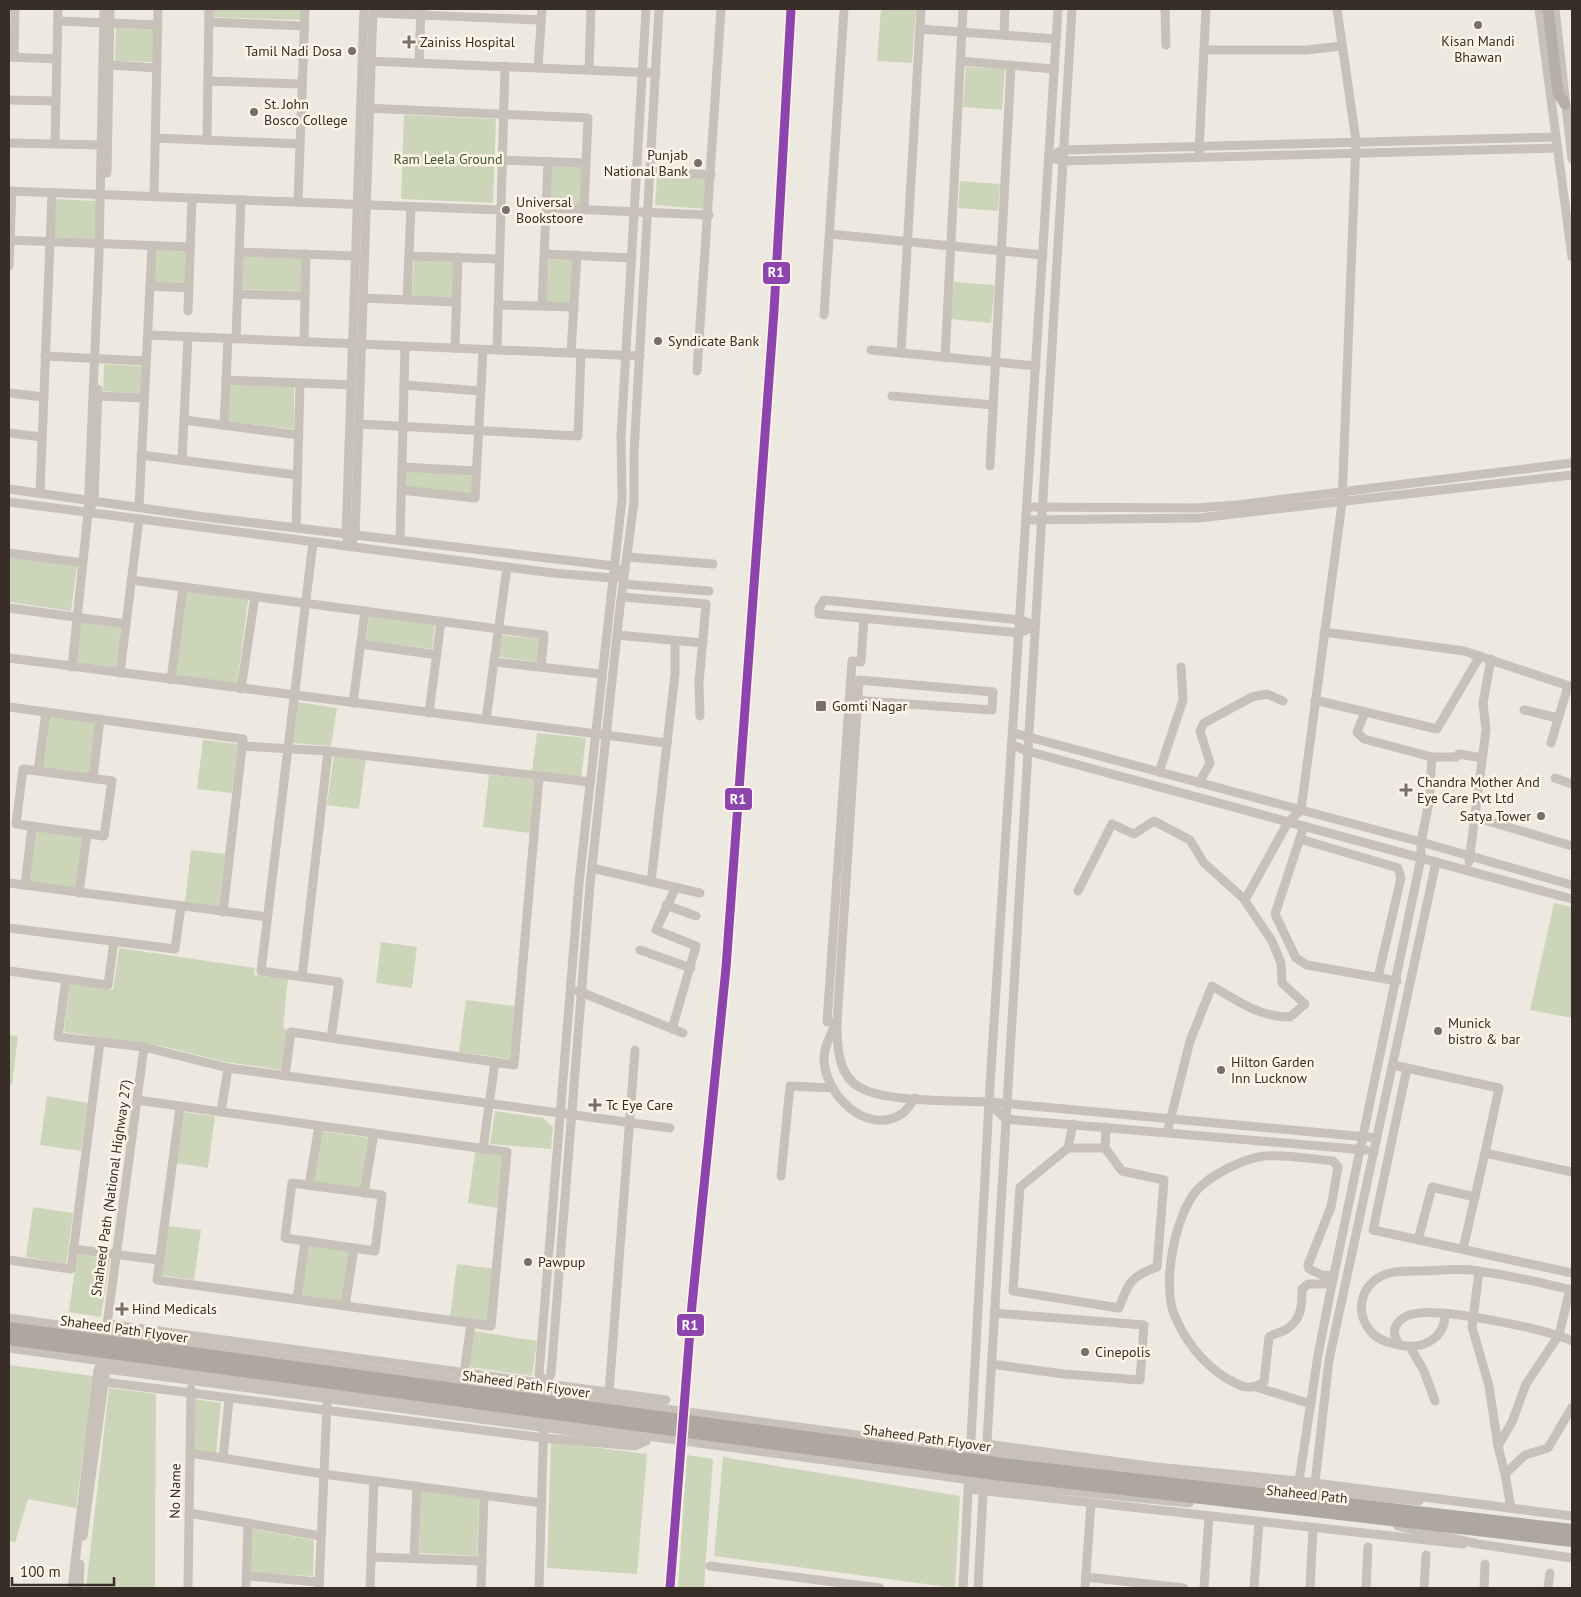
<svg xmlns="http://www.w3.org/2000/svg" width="1581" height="1597" font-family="'PT Sans',sans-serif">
<rect width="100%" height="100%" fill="#eee9e0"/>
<g fill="#cdd5b9">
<polygon points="212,9 302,9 301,20 212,17"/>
<polygon points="881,9 916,9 912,63 877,61"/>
<polygon points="116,28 154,29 153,62 115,61"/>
<polygon points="966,67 1005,69 1002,110 963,107"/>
<polygon points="404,115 496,119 493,203 401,199"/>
<polygon points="552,166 582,166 581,205 551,204"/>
<polygon points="657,176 707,179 705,209 655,205"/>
<polygon points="960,181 1000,184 998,211 958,208"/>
<polygon points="56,199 97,201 95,239 54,237"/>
<polygon points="156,250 187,251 186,284 154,283"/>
<polygon points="242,256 302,258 301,291 241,289"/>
<polygon points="549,257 573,258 571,303 546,302"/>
<polygon points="414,260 454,262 453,298 412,296"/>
<polygon points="954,282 995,285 991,323 951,319"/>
<polygon points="104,364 143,366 142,394 103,391"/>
<polygon points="229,384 294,386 294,429 228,421"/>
<polygon points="406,470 472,473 471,494 405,487"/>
<polygon points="9,557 77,566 71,611 9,602"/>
<polygon points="185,591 248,600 237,685 174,676"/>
<polygon points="369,616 435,624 432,649 366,641"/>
<polygon points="80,621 121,626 116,667 75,662"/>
<polygon points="502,635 540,639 538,662 499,657"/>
<polygon points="298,702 337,708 331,746 293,743"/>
<polygon points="48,716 97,722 90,775 41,768"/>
<polygon points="537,733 586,738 581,778 532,772"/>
<polygon points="203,740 238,744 232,793 197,789"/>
<polygon points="334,754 366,758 359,809 327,805"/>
<polygon points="489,775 534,780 530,833 483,827"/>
<polygon points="34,830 84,836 78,888 28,882"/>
<polygon points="191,850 225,854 219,907 185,903"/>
<polygon points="1554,903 1572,907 1572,1018 1530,1010"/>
<polygon points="381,942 417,947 412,988 376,983"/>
<polygon points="119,948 255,968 254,975 288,979 283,1028 288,1030 283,1070 225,1062 162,1046 64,1032 70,983 113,990"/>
<polygon points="466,1000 515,1006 510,1059 459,1052"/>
<polygon points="9,1035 18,1036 12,1085 9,1085"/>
<polygon points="47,1096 88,1103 81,1151 40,1145"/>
<polygon points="495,1111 543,1118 553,1127 551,1149 490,1144"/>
<polygon points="183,1112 215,1116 208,1168 176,1163"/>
<polygon points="321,1131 370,1138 363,1189 314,1182"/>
<polygon points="475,1152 504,1156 497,1208 468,1203"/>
<polygon points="33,1207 73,1213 66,1264 26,1257"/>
<polygon points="168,1226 201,1230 194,1280 161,1275"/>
<polygon points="308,1245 350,1251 343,1302 301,1296"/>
<polygon points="77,1254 110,1259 101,1317 69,1312"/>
<polygon points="457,1264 495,1269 488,1322 450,1317"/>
<polygon points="474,1331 537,1341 532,1376 469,1367"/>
<polygon points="9,1365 94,1376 76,1508 28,1499 15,1543 9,1540"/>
<polygon points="109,1388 156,1394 155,1588 86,1588"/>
<polygon points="194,1399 221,1403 216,1454 193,1450"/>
<polygon points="551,1442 647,1454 637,1574 547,1568"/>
<polygon points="687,1455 713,1459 704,1588 678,1588"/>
<polygon points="723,1457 960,1496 955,1588 714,1556"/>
<polygon points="421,1491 479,1499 477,1556 419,1553"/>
<polygon points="251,1529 314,1540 313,1576 249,1573"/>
</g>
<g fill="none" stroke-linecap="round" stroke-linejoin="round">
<g stroke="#c7c1b9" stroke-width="9">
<polyline points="1165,9 1166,45"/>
<polyline points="1539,9 1572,257"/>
<polyline points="1555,9 1572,159"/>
<polyline points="373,13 541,20"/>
<polyline points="58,21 158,25"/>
<polyline points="209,22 304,26"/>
<polyline points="920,29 1056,39"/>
<polyline points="1004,35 1005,9"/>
<polyline points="1204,50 1306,50 1342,46"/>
<polyline points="9,57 57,59"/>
<polyline points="14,57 15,9"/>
<polyline points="367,61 656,73"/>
<polyline points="960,61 1054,69"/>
<polyline points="419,63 421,9"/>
<polyline points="110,65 157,68"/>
<polyline points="538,68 542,9"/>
<polyline points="589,70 591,9"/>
<polyline points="208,81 302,84"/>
<polyline points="9,100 56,101"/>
<polyline points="365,108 588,118 584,209"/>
<polyline points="156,138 300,144"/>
<polyline points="207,140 209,9"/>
<polyline points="9,143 102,145"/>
<polyline points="55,144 58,9"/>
<polyline points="1199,151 1206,9"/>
<polyline points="1058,152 1063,150 1556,137"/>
<polyline points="1049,157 1062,161 1558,148"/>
<polyline points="502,160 586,163"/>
<polyline points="650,171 711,175"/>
<polyline points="107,173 110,9"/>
<polyline points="9,191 501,210"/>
<polyline points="154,197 158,9"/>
<polyline points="298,202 305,9"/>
<polyline points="546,208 709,215"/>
<polyline points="830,234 1043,255"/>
<polyline points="9,240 190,247"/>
<polyline points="239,252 355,256"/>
<polyline points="545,254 632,258"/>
<polyline points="409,256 499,259"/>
<polyline points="9,266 12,191"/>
<polyline points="150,286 189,288"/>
<polyline points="238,294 305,296"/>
<polyline points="363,298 456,302"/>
<polyline points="407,300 411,207"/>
<polyline points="498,305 574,307"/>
<polyline points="542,306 548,162"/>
<polyline points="188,311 192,198"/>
<polyline points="824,315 844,9"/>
<polyline points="148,335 640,356"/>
<polyline points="236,339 241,200"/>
<polyline points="304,342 306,254"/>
<polyline points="455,348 458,257"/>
<polyline points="497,350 505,66"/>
<polyline points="871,350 1036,366"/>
<polyline points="571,353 577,255"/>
<polyline points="901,353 921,9"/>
<polyline points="45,356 146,361"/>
<polyline points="945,358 963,9"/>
<polyline points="697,371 721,9"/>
<polyline points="226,380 351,385"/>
<polyline points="404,385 481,391"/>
<polyline points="9,393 44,397"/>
<polyline points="98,396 144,398"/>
<polyline points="892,396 993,405"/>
<polyline points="184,420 299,435"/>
<polyline points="359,424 578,436 581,353"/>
<polyline points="224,425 228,339"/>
<polyline points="9,433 42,437"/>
<polyline points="141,455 297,475"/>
<polyline points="182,460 188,337"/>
<polyline points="990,466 1011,65"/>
<polyline points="402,467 476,471"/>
<polyline points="9,489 205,517 614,566 618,569"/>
<polyline points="401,490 475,498 483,350"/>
<polyline points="40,493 52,193"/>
<polyline points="9,502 553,573 612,578 617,577"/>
<polyline points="92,505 94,501 98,389"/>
<polyline points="139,507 152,246"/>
<polyline points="1028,507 1195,508 1237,505 1572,463"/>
<polyline points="1027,520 1199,518 1572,475"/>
<polyline points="296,528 300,383"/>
<polyline points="347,539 346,534 364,9"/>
<polyline points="353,540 355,535 373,9"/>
<polyline points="400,540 405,347"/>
<polyline points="313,542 261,971 339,982 331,1038"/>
<polyline points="9,553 83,563"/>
<polyline points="628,557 713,564"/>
<polyline points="131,580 544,635 541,667"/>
<polyline points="623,584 709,591"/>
<polyline points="622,597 706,604 699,683 700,716"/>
<polygon points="824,600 1021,620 1035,626 1020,633 819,614 819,608"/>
<polyline points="9,608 126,624"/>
<polyline points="1324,632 1464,651 1572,687"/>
<polyline points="617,635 703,643"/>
<polyline points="361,644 437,655"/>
<polyline points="9,658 667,743"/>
<polyline points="494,662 601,674"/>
<polyline points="72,667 88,513 99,254 104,9"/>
<polyline points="120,673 139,519"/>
<polyline points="171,680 183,587"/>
<polyline points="241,689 255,596"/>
<polyline points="852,700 992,710 993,692"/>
<polyline points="1315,700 1437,729 1480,656"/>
<polyline points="353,703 365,611"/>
<polyline points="9,707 243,739 223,912"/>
<polyline points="1524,710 1558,718"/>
<polyline points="1365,712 1357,732 1364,739 1432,757 1456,757 1459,754 1482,758"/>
<polyline points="429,713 441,621"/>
<polyline points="486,720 507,567"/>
<polyline points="1014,733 1421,842 1572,885"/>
<polyline points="1551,743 1568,686"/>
<polyline points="1013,745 1027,751 1572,899"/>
<polyline points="242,746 328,751 590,782"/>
<polygon points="23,769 112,781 104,836 16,824"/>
<polyline points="38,771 46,712"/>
<polyline points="1159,772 1183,700 1181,667"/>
<polyline points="93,778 100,719"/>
<polyline points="1555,778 1572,784"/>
<polyline points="1199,783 1210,763 1200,731 1204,723 1252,697 1267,694 1283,701"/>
<polyline points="1474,817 1572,846"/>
<polyline points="1304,826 1275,914 1296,958 1307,965 1397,981"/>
<polyline points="1300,839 1398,868 1401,878 1378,977"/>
<polyline points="1469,862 1486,730 1483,703 1491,659"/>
<polyline points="592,868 700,893"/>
<polyline points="651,882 675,674 675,641"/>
<polyline points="9,883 267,917"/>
<polyline points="25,885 32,826"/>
<path d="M1078,891L1112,824L1134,834L1154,821L1190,840L1204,863L1243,898L1272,941L1281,963L1282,983L1305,1004L1290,1017C1260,1017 1237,1001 1212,986L1190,1041L1167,1133"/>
<polyline points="79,893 87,834"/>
<polyline points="1245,900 1288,822 1301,810 1342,503 1356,141 1337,9"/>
<polyline points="666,905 696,916"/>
<polyline points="9,928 175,949 181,906"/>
<polyline points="640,950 691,968"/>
<polyline points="9,971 108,985 114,941"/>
<polyline points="302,977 328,751"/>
<polyline points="66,979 58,1037 144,1047 228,1068 670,1128"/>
<polyline points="578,991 683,1033"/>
<path d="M837,1022C837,1044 837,1074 859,1087C885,1103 958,1100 990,1102C1119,1113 1248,1127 1377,1138"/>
<polyline points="837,1022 827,1022 852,661 861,662 864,618"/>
<path d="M836,1024C830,1035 825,1045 824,1057C823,1094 868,1138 903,1113C908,1109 912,1102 915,1098"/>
<polyline points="672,1029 696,946 656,930 676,887"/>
<polyline points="1393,1065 1499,1088 1485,1153 1572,1172"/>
<polyline points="1407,1068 1373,1230 1572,1273"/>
<polyline points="285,1076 291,1032 514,1065 539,777"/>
<polyline points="137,1100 507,1152 491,1326 157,1280 180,1107"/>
<polyline points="989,1102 1005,1119 1366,1150"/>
<polyline points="221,1112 228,1068"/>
<polyline points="1068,1148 1073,1124"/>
<path d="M1105,1148H1068L1020,1187L1013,1291L1119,1308C1128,1283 1131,1276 1157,1267L1164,1180L1122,1171L1105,1148L1106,1127"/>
<polyline points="483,1149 495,1062"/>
<polyline points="781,1176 790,1086 832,1088"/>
<polygon points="292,1183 382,1195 375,1251 285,1238"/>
<polyline points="309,1185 319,1126"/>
<polyline points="364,1193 374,1133"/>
<polyline points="1418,1240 1432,1187 1475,1197"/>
<polyline points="73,1249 160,1260"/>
<polyline points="1463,1249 1485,1153"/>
<polyline points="9,1260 71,1269 100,1042"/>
<polyline points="1479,1271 1472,1327 1489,1386 1498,1446 1505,1474 1511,1508"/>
<path d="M1332,1284H1308L1302,1289C1302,1305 1302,1319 1287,1329C1281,1333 1275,1333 1269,1337L1264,1382C1249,1392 1240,1386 1226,1378C1201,1362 1185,1341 1174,1314C1162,1283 1175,1215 1197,1190C1212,1174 1243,1159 1264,1156C1287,1154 1310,1159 1333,1161L1338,1167L1331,1207L1308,1265L1309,1269L1322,1275L1334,1276"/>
<polyline points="297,1299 305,1241"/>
<polyline points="345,1306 354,1248"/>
<path d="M1445,1314C1445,1339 1422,1350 1400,1345C1395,1338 1392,1332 1397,1324C1400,1319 1407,1315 1413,1314C1441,1307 1545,1329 1572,1341"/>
<polyline points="9,1318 290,1358"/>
<polyline points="107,1324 666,1400"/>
<path d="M1400,1345C1390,1343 1380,1341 1372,1333C1352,1311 1362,1280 1390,1273C1400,1270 1413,1271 1424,1271C1442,1270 1460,1268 1478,1271C1510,1275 1541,1283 1572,1290"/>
<polyline points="1410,1347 1424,1371 1435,1401"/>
<polyline points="9,1348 288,1387"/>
<polyline points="991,1364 1064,1374 1140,1380 1144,1325 994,1313"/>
<polyline points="106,1369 646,1441"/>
<polyline points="464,1374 471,1323"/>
<polyline points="97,1381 544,1438 635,1446 646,1441"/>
<polyline points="545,1384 551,1374 590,885 620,607 634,502 634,452 659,9"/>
<polyline points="1256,1387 1311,1404"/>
<polyline points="609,1393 635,1050"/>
<polyline points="544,1400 545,1384 539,1374 579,883 622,499 621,436 646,9"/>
<polyline points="986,1444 1156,1467 1299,1481 1572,1516"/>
<polyline points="1498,1446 1512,1422 1526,1384 1559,1335 1570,1289"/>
<polyline points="190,1453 323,1474 542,1503"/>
<polyline points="1004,1455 1199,1480 1419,1501"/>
<polyline points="223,1458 229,1400"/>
<polyline points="970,1458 989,1102 1058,9"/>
<polyline points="986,1458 1072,9"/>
<polyline points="1505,1474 1525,1455 1548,1448 1572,1407"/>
<polyline points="1299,1481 1318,1355 1332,1284 1421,858 1421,842 1429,802 1432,757"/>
<polyline points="1315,1483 1329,1360 1436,862"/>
<polyline points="1000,1484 1189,1503"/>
<polyline points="968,1489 1463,1544"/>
<polyline points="189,1513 321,1536"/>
<polyline points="1398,1526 1478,1544 1572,1558"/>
<polyline points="83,1536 106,1369 104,1364"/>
<polyline points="371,1557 482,1561"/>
<polyline points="414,1558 417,1486"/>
<polyline points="710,1566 880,1588"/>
<polyline points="247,1576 319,1582"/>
<polyline points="1086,1577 1184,1588"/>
<polyline points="72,1588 98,1370 102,1362 144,1047"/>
<polyline points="79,1588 80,1564"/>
<polyline points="188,1588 191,1389"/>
<polyline points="246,1588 248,1523"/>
<polyline points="319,1588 327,1404"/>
<polyline points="370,1588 374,1481"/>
<polyline points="481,1588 484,1495"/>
<polyline points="539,1588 544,1415"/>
<polyline points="963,1588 969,1474"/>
<polyline points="978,1588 984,1476"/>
<polyline points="1085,1588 1091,1503"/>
<polyline points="1204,1588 1209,1516"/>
<polyline points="1254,1588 1259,1522"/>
<polyline points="1310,1588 1313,1528"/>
<polyline points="1366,1588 1368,1547"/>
<polyline points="1424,1588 1426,1555"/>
<polyline points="1484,1588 1485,1564"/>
<polyline points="1548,1588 1550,1573"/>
</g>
<polyline stroke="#b6afa9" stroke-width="11" points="1548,9 1558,93 1565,104"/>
<g stroke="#ada79f" stroke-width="12">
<polyline points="1003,1464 1572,1530"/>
<polyline points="1002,1475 1572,1541"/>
</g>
<polyline stroke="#aea9a4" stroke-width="2" stroke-dasharray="1 4" stroke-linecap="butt" points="719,1031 774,311 791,9"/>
<g stroke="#c7c1b9" stroke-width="9">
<polyline points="837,1022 859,680 993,692"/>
<polyline points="290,1358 1004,1455"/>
<polyline points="288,1387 1000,1484"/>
</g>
<g stroke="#ada79f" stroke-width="12">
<polyline points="9,1328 1003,1464"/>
<polyline points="9,1339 1002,1475"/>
</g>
<g stroke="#fbf4e7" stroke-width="12">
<polyline id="rail-1" points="670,1588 692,1305 726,968 774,311 791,9"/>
</g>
<use href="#rail-1" stroke="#8e44ad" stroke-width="9"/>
</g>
<g fill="#786f68" stroke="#fbf4e7" stroke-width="2">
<circle cx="1478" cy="25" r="5"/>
<path d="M406.5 34.5h5v5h5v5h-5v5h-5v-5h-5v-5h5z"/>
<circle cx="352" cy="51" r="5"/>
<circle cx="254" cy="112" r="5"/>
<circle cx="698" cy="163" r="5"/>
<circle cx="506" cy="210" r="5"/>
<circle cx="658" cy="341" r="5"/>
<rect x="815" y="700" width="12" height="12" rx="2.5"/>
<path d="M1403.5 782.5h5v5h5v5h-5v5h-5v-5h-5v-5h5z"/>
<circle cx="1541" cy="816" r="5"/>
<circle cx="1438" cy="1031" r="5"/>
<circle cx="1221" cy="1070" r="5"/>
<path d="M592.5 1097.5h5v5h5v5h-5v5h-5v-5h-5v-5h5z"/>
<circle cx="528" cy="1262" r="5"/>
<path d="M119.5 1301.5h5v5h5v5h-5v5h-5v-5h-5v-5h5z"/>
<circle cx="1085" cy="1352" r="5"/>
</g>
<g text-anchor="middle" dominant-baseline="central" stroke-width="5" stroke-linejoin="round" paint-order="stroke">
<g font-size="14" fill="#382e27" stroke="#fbf4e7" text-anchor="start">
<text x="1478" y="41" text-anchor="middle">Kisan Mandi<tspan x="1478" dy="16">Bhawan</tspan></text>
<text x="420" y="42">Zainiss Hospital</text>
<text x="342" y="51" text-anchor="end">Tamil Nadi Dosa</text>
<text x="264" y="104">St. John<tspan x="264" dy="16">Bosco College</tspan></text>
<text x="688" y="155" text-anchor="end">Punjab<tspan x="688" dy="16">National Bank</tspan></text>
<text x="516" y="202">Universal<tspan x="516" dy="16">Bookstoore</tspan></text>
<text x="668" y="341">Syndicate Bank</text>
<text x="832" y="706">Gomti Nagar</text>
<text x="1417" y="782">Chandra Mother And<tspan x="1417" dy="16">Eye Care Pvt Ltd</tspan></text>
<text x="1531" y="816" text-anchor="end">Satya Tower</text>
<text x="1448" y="1023">Munick<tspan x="1448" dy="16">bistro &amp; bar</tspan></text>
<text x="1231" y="1062">Hilton Garden<tspan x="1231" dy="16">Inn Lucknow</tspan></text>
<text x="606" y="1105">Tc Eye Care</text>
<text x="538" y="1262">Pawpup</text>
<text x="132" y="1309">Hind Medicals</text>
<text x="1095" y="1352">Cinepolis</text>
</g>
<g font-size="14" fill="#435929" stroke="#fbf4e7">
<text x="448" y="159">Ram Leela Ground</text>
</g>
<g font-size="14" fill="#382e27" stroke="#fbf4e7">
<text transform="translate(111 1188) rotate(-82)">Shaheed Path (National Highway 27)</text>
<text transform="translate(124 1329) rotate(8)">Shaheed Path Flyover</text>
<text transform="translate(526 1384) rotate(8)">Shaheed Path Flyover</text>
<text transform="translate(927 1438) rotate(8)">Shaheed Path Flyover</text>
<text transform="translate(175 1491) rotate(-89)">No Name</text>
<text transform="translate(1307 1494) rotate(6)">Shaheed Path</text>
</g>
</g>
<g stroke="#fbf4e7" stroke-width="2">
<rect x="762" y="261" width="29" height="24" rx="5" fill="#8e44ad"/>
<rect x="724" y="787" width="29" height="24" rx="5" fill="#8e44ad"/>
<rect x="676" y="1313" width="29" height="24" rx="5" fill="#8e44ad"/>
</g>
<g font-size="14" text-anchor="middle" font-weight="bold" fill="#fff">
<text x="776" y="277">R1</text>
<text x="738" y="804">R1</text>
<text x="690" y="1330">R1</text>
</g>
<rect width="1581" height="1597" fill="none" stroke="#382e27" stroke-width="20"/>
<path d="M12 1577v8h102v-8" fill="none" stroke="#382e27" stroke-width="2.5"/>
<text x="20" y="1577" font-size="15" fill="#382e27" stroke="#fbf4e7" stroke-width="4" paint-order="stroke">100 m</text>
</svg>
